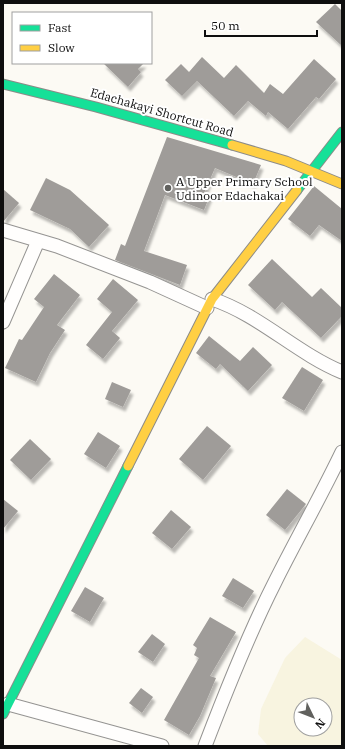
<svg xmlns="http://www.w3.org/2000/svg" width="345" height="749" font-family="'IBM Plex Serif',serif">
<defs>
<filter id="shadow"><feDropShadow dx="2.5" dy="4.5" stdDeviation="1" flood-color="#0004"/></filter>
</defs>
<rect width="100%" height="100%" fill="#fcfaf4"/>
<path fill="#f8f4e0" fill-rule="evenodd" d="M305,637L342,660V746H268L258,734L261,709L285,658ZM301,705H325V729H301Z"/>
<g fill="#9f9c99" filter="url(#shadow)">
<polygon points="335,4 342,11 342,46 316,22"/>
<polygon points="202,57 224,78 236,65 264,93 270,84 283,94 314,59 336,79 319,99 316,97 288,129 268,112 266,116 248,101 234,116 197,81 182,96 165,80 181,64 189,72"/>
<polygon points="103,63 144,63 138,69 141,72 128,87"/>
<polygon points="167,137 261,165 253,184 215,168 204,193 210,195 204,210 165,195 144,251 187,265 180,285 115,260 121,244 125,246"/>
<polygon points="46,178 70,190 109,225 89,247 70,229 30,210"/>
<polygon points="314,186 342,209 342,241 319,225 310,236 288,219"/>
<polygon points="3,189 19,203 3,222"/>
<polygon points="272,259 312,297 321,288 342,308 342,316 321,338 282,302 275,310 248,285"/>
<polygon points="54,274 80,295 57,325 65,330 50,353 36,382 5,368 19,339 22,340 44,307 34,299"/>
<polygon points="113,279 138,300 112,331 120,338 103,359 86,345 112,312 97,299"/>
<polygon points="209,336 240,361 253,347 272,365 248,391 220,364 216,369 196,353"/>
<polygon points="302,367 323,380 304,411 282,398"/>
<polygon points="112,382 131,390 123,407 105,399"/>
<polygon points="207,426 231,446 203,480 179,459"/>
<polygon points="98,432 120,446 106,468 84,454"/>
<polygon points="30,439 51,459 31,480 10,460"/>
<polygon points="287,489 306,504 285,530 266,515"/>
<polygon points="3,499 18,511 3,529"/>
<polygon points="171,510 191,527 172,549 152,533"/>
<polygon points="233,578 254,591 243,608 222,596"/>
<polygon points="85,587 104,598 90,622 71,611"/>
<polygon points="210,617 236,632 210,676 216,678 200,716 189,735 164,720 199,658 194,655 197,648 193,645"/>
<polygon points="152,634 165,644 153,662 138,652"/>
<polygon points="141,688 153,697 142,713 129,703"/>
</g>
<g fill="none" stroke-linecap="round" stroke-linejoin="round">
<g stroke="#959492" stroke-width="15">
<g id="street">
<polyline points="3,230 57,246 150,282 207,308"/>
<path d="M212,299C260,315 296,353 342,372"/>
<polyline points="3,322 38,241"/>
<polyline points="8,704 162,746"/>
<path d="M205,746C226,691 248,635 275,582C297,538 321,496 342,452"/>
</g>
</g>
<g stroke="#8c8b88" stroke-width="11">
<g id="fast">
<polyline points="3,84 96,107 232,145"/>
<polyline points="297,190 342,132"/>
<polyline points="3,714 128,466"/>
</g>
</g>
<g stroke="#8c8b88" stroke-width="11">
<g id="slow">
<polyline points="232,145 286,161 342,184"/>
<polyline points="128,466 212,299 297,190"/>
</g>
</g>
<use href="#street" stroke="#fffefd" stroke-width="13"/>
<use href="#fast" stroke="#16e098" stroke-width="9"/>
<use href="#slow" stroke="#ffcf43" stroke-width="9"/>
</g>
<circle fill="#61615e" stroke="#fff" stroke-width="1.5" cx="168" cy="188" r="4"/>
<g text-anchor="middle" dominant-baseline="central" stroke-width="4" stroke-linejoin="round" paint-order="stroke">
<g font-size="12" fill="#0e0e0e" stroke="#fff">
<text transform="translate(162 112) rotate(16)">Edachakayi Shortcut Road</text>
</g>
<g font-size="12" fill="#0e0e0e" stroke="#fff" text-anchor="start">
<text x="176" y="181">A Upper Primary School<tspan x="176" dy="14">Udinoor Edachakai</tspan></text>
</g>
</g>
<rect width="345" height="749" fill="none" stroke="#0e0e0e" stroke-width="8"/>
<rect x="12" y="12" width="140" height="52" fill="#ffffff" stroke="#9f9f9f"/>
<rect x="20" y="25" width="20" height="6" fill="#16e098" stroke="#9f9f9f"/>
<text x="48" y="32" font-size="12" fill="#0e0e0e">Fast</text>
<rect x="20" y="45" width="20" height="6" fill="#ffcf43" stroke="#9f9f9f"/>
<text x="48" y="52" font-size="12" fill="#0e0e0e">Slow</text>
<g transform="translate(313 717) rotate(133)"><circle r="19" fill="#ffffff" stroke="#9f9f9f"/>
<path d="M0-3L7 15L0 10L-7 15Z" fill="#61615e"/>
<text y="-6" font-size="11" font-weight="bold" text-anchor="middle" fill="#0e0e0e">N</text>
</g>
<path d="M205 30v6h112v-6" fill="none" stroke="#0e0e0e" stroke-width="2"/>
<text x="211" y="30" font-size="12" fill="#0e0e0e" stroke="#ffffff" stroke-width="3" paint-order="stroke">50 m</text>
</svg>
